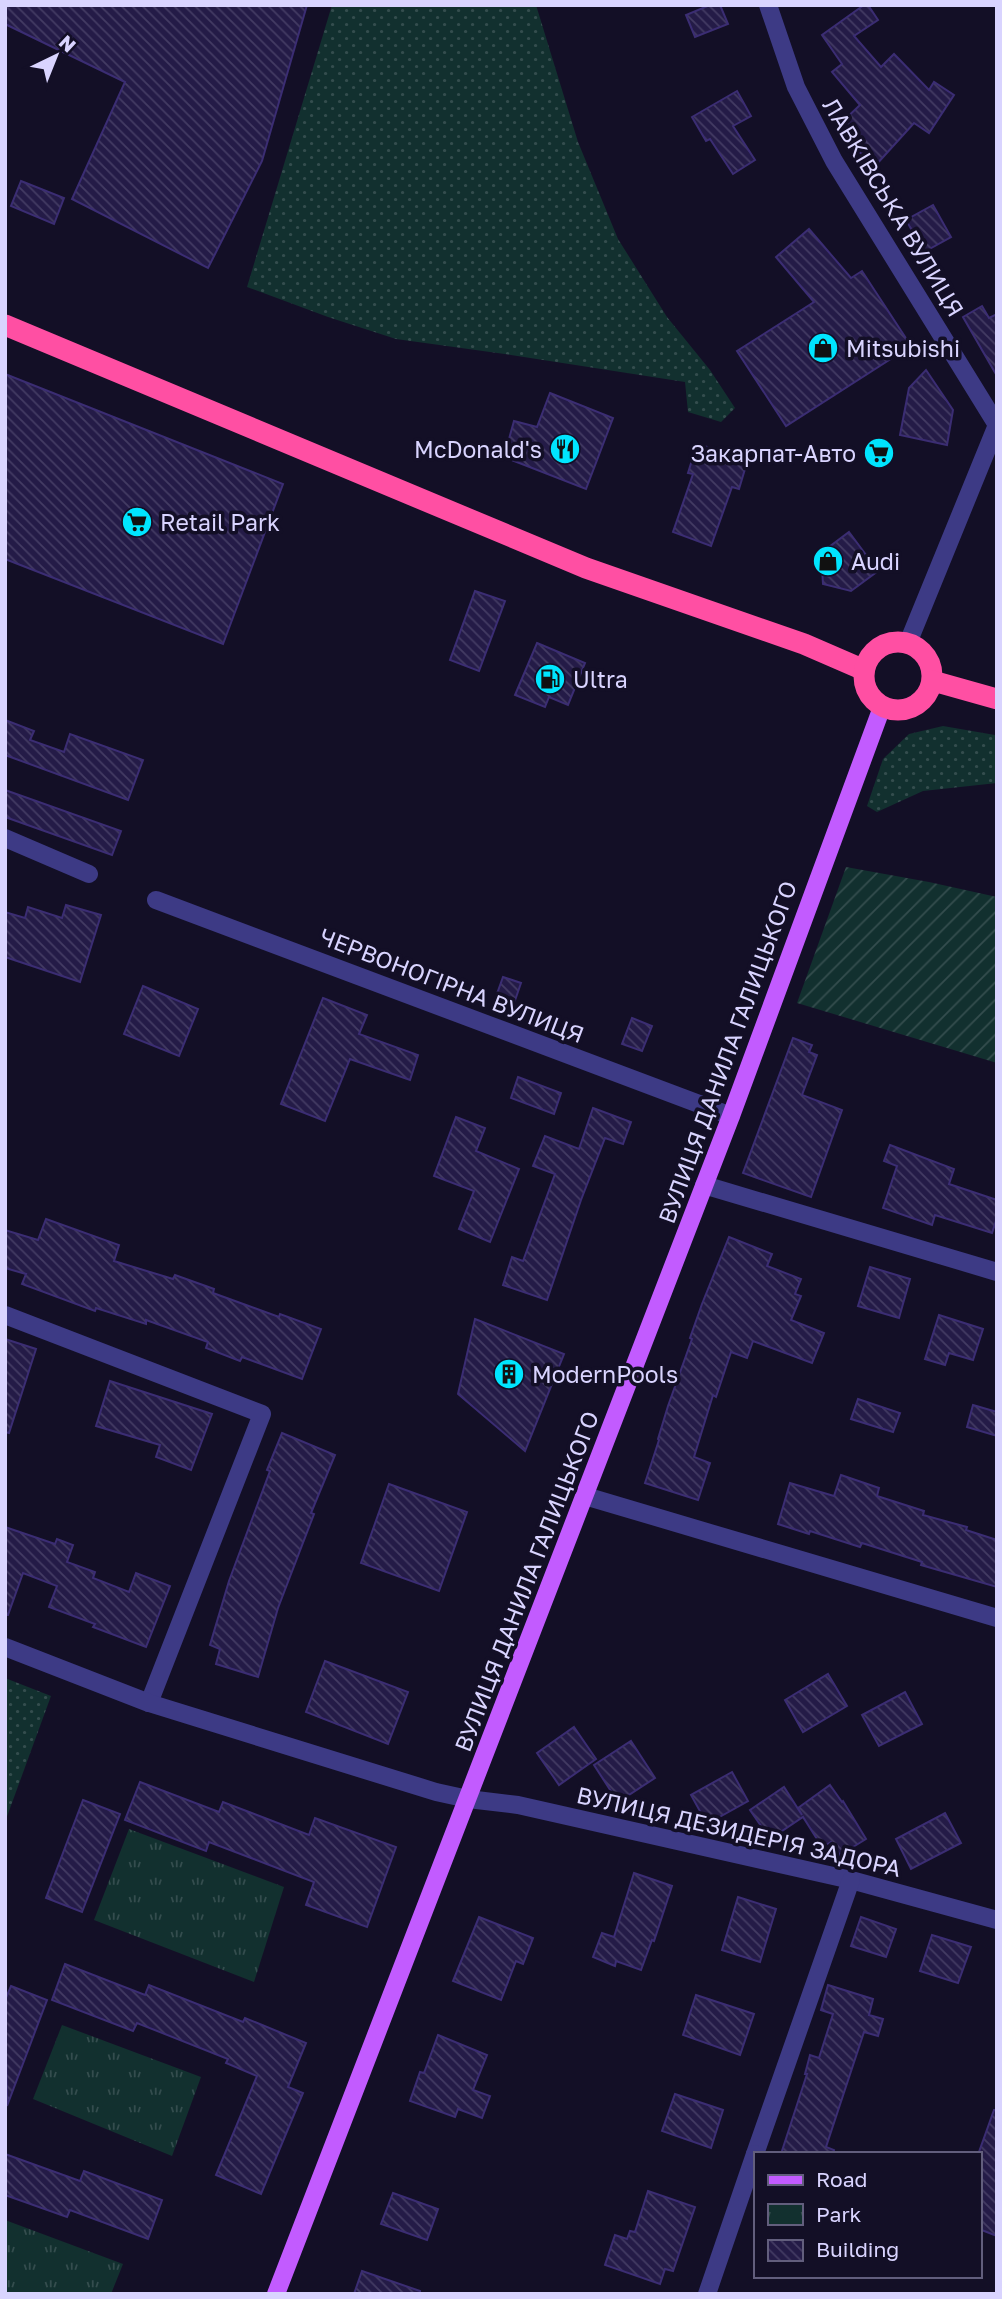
<svg xmlns="http://www.w3.org/2000/svg" width="1002" height="2299" font-family="'Golos Text',sans-serif">
<defs>
<pattern id="grass-dots" width="8" height="8" patternUnits="userSpaceOnUse" patternTransform="scale(1.75)"><rect width="8" height="8" fill="#12302f"/><path d="M2 2h.1M6 6h.1" fill="none" stroke="#344d4e" stroke-width="1.8" stroke-linecap="round"/></pattern>
<pattern id="park-tufts" width="24" height="20" patternUnits="userSpaceOnUse" patternTransform="scale(1.75)"><rect width="24" height="20" fill="#12302f"/><path d="M3 7l-1-3M5 7V3M7 7l1-3M15 17l-1-3M17 17v-4M19 17l1-3" fill="none" stroke="#344d4e"/></pattern>
<pattern id="garden-furrows" width="10" height="10" patternUnits="userSpaceOnUse" patternTransform="scale(1.75)"><rect width="10" height="10" fill="#12302f"/><path d="M-1 1l2-2M0 10L10 0M9 11l2-2" fill="none" stroke="#344d4e"/></pattern>
<pattern id="building-back-hatch" width="6" height="6" patternUnits="userSpaceOnUse" patternTransform="scale(1.75)"><rect width="6" height="6" fill="#241b47"/><path d="M-1 5l2 2M0 0l6 6M5-1l2 2" fill="none" stroke="#433b63"/></pattern>
</defs>
<rect width="100%" height="100%" fill="#130f26"/>
<g fill="url(#grass-dots)">
<polygon points="332,5 536,5 578,142 618,239 667,317 710,370 735,408 721,422 688,412 685,382 511,355 396,339 328,317 247,287"/>
<polygon points="943,726 995,735 997,737 997,783 923,791 877,812 867,806 883,759 909,734"/>
<polygon points="5,1678 51,1696 5,1822"/>
</g>
<g fill="url(#park-tufts)">
<polygon points="129,1829 284,1887 254,1982 94,1920"/>
<polygon points="62,2025 201,2077 172,2156 33,2099"/>
<polygon points="5,2220 123,2264 111,2294 5,2294"/>
</g>
<polygon fill="url(#garden-furrows)" points="846,867 929,882 997,897 997,1063 797,1003"/>
<g fill="url(#building-back-hatch)" stroke="#3b2d73" stroke-width="2">
<polygon points="5,5 307,5 262,161 208,268 72,199 125,82 5,24"/>
<polygon points="710,5 720,5 728,24 695,37 686,15"/>
<polygon points="864,5 868,5 878,20 854,36 881,67 894,54 929,90 934,82 954,95 929,133 914,123 875,166 857,150 862,144 841,123 860,105 832,72 842,64 822,35"/>
<polygon points="737,91 751,116 733,126 755,160 733,174 710,139 706,141 692,117"/>
<polygon points="21,181 64,198 54,224 11,206"/>
<polygon points="933,205 951,237 924,252 906,220"/>
<polygon points="809,229 851,278 862,271 911,346 786,426 737,351 814,302 776,257"/>
<polygon points="982,306 989,318 997,314 997,376 963,317"/>
<polygon points="926,370 953,410 947,445 900,435 909,388"/>
<polygon points="5,374 283,484 223,644 5,559"/>
<polygon points="550,393 613,418 586,489 504,457 514,421 537,427"/>
<polygon points="697,444 748,459 739,489 732,487 711,546 673,532 693,474 688,473"/>
<polygon points="849,532 878,571 851,591 823,584 821,553"/>
<polygon points="475,591 505,601 479,671 450,660"/>
<polygon points="537,643 585,663 568,705 549,697 545,707 515,695"/>
<polygon points="5,720 34,731 30,740 64,752 70,734 143,760 128,800 5,755"/>
<polygon points="5,790 121,831 112,855 5,817"/>
<polygon points="66,905 101,915 80,982 5,957 5,912 25,918 28,907 62,918"/>
<polygon points="503,977 521,983 511,1012 493,1005"/>
<polygon points="143,986 198,1009 179,1056 124,1034"/>
<polygon points="323,998 367,1015 359,1034 418,1055 410,1080 350,1059 325,1121 281,1104"/>
<polygon points="632,1018 652,1026 642,1051 622,1044"/>
<polygon points="793,1038 812,1045 809,1052 817,1055 802,1095 842,1110 811,1197 743,1173"/>
<polygon points="518,1077 561,1093 554,1114 511,1098"/>
<polygon points="593,1108 631,1122 623,1144 605,1138 581,1200 547,1300 503,1285 512,1257 523,1261 555,1174 533,1166 545,1136 579,1149"/>
<polygon points="456,1117 485,1128 476,1151 519,1169 490,1242 459,1229 474,1191 434,1176"/>
<polygon points="890,1145 954,1169 949,1184 997,1200 997,1218 992,1233 935,1215 932,1225 883,1208 897,1166 884,1161"/>
<polygon points="46,1219 119,1245 114,1261 173,1279 175,1275 214,1289 213,1293 279,1317 280,1314 321,1329 302,1379 242,1357 240,1361 206,1348 208,1342 146,1320 146,1324 96,1308 95,1311 22,1284 26,1274 5,1268 5,1230 38,1240"/>
<polygon points="729,1237 772,1254 767,1266 801,1279 795,1294 801,1296 791,1320 824,1333 812,1363 753,1341 747,1358 731,1352 716,1397 713,1395 694,1457 710,1463 698,1500 645,1483 659,1440 658,1439 668,1406 692,1339 690,1338 702,1304"/>
<polygon points="870,1267 910,1279 899,1318 858,1306"/>
<polygon points="939,1315 983,1329 973,1360 949,1353 945,1365 925,1359"/>
<polygon points="475,1319 564,1354 525,1451 458,1394"/>
<polygon points="5,1339 36,1349 9,1433 5,1432"/>
<polygon points="110,1381 212,1414 191,1470 156,1457 160,1445 96,1426"/>
<polygon points="858,1399 900,1413 893,1432 851,1419"/>
<polygon points="973,1405 997,1412 997,1436 967,1427"/>
<polygon points="282,1433 335,1455 311,1513 314,1514 278,1608 258,1677 216,1664 220,1649 210,1645 229,1581 270,1471 267,1470"/>
<polygon points="841,1475 879,1488 877,1496 924,1511 923,1515 967,1527 966,1530 997,1540 997,1587 921,1565 922,1562 862,1543 860,1547 810,1531 809,1534 778,1524 790,1483 834,1496"/>
<polygon points="389,1484 467,1512 439,1591 361,1563"/>
<polygon points="5,1527 55,1544 57,1539 73,1545 67,1562 95,1572 93,1578 129,1592 136,1573 170,1586 146,1647 93,1627 95,1624 49,1607 57,1586 23,1573 8,1615 5,1615"/>
<polygon points="325,1661 408,1692 388,1744 306,1712"/>
<polygon points="828,1674 847,1706 803,1732 785,1700"/>
<polygon points="905,1692 922,1724 879,1746 862,1715"/>
<polygon points="574,1727 596,1759 559,1785 537,1753"/>
<polygon points="631,1741 655,1778 618,1802 594,1765"/>
<polygon points="732,1772 748,1801 707,1824 691,1795"/>
<polygon points="140,1782 219,1812 223,1802 309,1835 315,1818 396,1847 367,1927 306,1905 314,1882 209,1842 206,1851 125,1820"/>
<polygon points="830,1785 842,1802 843,1801 866,1839 840,1855 831,1842 822,1847 803,1817 770,1839 750,1810 784,1787 802,1815 798,1808"/>
<polygon points="83,1800 120,1814 82,1912 46,1898"/>
<polygon points="945,1813 961,1843 911,1869 896,1839"/>
<polygon points="634,1873 672,1886 654,1941 652,1940 641,1970 616,1961 615,1966 593,1957 602,1933 614,1937"/>
<polygon points="738,1897 776,1909 760,1962 722,1950"/>
<polygon points="479,1917 533,1938 523,1964 516,1961 501,2000 453,1981"/>
<polygon points="861,1917 896,1929 886,1957 851,1946"/>
<polygon points="932,1935 971,1947 958,1983 920,1971"/>
<polygon points="65,1964 145,1995 149,1985 243,2022 245,2018 306,2043 288,2087 303,2093 261,2194 216,2175 257,2076 226,2063 228,2059 137,2023 133,2031 52,2000"/>
<polygon points="828,1985 873,1999 869,2015 883,2019 878,2036 864,2032 826,2147 834,2150 833,2154 781,2154 807,2074 805,2074 810,2055 819,2058 833,2014 821,2010"/>
<polygon points="11,1986 47,2000 7,2106 5,2000"/>
<polygon points="696,1995 754,2014 740,2055 683,2035"/>
<polygon points="438,2035 487,2055 473,2090 490,2096 482,2118 458,2109 455,2117 410,2101 420,2072 424,2073"/>
<polygon points="675,2094 723,2110 711,2148 662,2131"/>
<polygon points="994,2110 997,2110 997,2236 979,2229 979,2152"/>
<polygon points="5,2154 80,2181 84,2171 162,2200 148,2239 70,2210 67,2217 5,2195"/>
<polygon points="648,2191 695,2207 673,2271 665,2269 660,2284 605,2265 615,2235 627,2239 630,2231 635,2232"/>
<polygon points="393,2193 438,2209 427,2240 381,2224"/>
<polygon points="362,2271 420,2291 420,2294 354,2294"/>
</g>
<g fill="none" stroke-linecap="round" stroke-linejoin="round">
<g stroke="#3d3a85" stroke-width="18">
<polyline points="768,5 796,87 834,161 997,425"/>
<polyline points="908,643 997,425"/>
<polyline points="5,838 89,874"/>
<polyline points="156,900 731,1116"/>
<polyline points="704,1185 997,1272"/>
<polyline points="5,1315 262,1414 149,1703"/>
<polyline points="585,1496 997,1618"/>
<polyline points="5,1647 149,1703 436,1792 468,1799 518,1805 851,1880 997,1920"/>
<polyline points="755,2154 851,1880"/>
<polyline points="707,2294 755,2154"/>
</g>
<polyline stroke="#c25bff" stroke-width="18" points="276,2294 731,1116 882,707"/>
<g stroke="#ff4fa3" stroke-width="21">
<polyline points="5,325 586,568 804,644 864,670"/>
<circle cx="898" cy="676" r="34"/>
<polyline points="933,681 997,699"/>
</g>
</g>
<defs>
<g id="shop-disc" transform="scale(1.575)"><circle r="9.5" fill="#00e5ff" stroke="#130f26"/><path d="M-5-2.5h2.3a2.7 3.5 0 0 1 5.4 0H5L5.5 6h-11ZM-1.5-2.5h3a1.5 2.3 0 0 0-3 0Z" fill="#111"/></g>
<g id="restaurant-disc" transform="scale(1.575)"><circle r="9.5" fill="#00e5ff" stroke="#130f26"/><path d="M-5-6h1v4h1v-4h1v4h1v-4h1v5L-1.5 .5V6h-2V.5L-5-1ZM5-6V6H3V1.5H1.5Q1.5-4 5-6Z" fill="#111"/></g>
<g id="supermarket-disc" transform="scale(1.575)"><circle r="9.5" fill="#00e5ff" stroke="#130f26"/><path d="M-6-5.5h2.5l.6 2H6L4.5 2H-2.5L-4.4-4H-6ZM-1.5 3.2a1.3 1.3 0 1 0 .1 0ZM3 3.2a1.3 1.3 0 1 0 .1 0Z" fill="#111"/></g>
<g id="fuel-disc" transform="scale(1.575)"><circle r="9.5" fill="#00e5ff" stroke="#130f26"/><path d="M-5.5-6h7V0h2V4h1.3V-2.5L3-4.5l.8-.8L6-3V5H2.5V1h-1V6h-7ZM-4.2-4.7v3.2H.2V-4.7Z" fill="#111"/></g>
<g id="building-disc" transform="scale(1.575)"><circle r="9.5" fill="#00e5ff" stroke="#130f26"/><path d="M-4-6H4V6H1V3H-1V6H-4ZM-2.5-4.3h1.7v1.8h-1.7ZM.8-4.3h1.7v1.8H.8ZM-2.5-1h1.7V.8h-1.7ZM.8-1h1.7V.8H.8Z" fill="#111"/></g>
</defs>
<g fill-rule="evenodd">
<use href="#shop-disc" x="823" y="348"/>
<use href="#restaurant-disc" x="565" y="449"/>
<use href="#supermarket-disc" x="879" y="453"/>
<use href="#supermarket-disc" x="137" y="522"/>
<use href="#shop-disc" x="828" y="561"/>
<use href="#fuel-disc" x="550" y="679"/>
<use href="#building-disc" x="509" y="1374"/>
</g>
<g text-anchor="middle" dominant-baseline="central" stroke-width="7" stroke-linejoin="round" paint-order="stroke">
<g font-size="23" fill="#d9d4ff" stroke="#130f26">
<text transform="translate(894 207) rotate(59)">ЛАВКІВСЬКА ВУЛИЦЯ</text>
<text transform="translate(452 985) rotate(21)">ЧЕРВОНОГІРНА ВУЛИЦЯ</text>
<text transform="translate(727 1052) rotate(-70)">ВУЛИЦЯ ДАНИЛА ГАЛИЦЬКОГО</text>
<text transform="translate(526 1581) rotate(-69)">ВУЛИЦЯ ДАНИЛА ГАЛИЦЬКОГО</text>
<text transform="translate(739 1831) rotate(13)">ВУЛИЦЯ ДЕЗИДЕРІЯ ЗАДОРА</text>
</g>
<g font-size="23" fill="#d9d4ff" stroke="#130f26" text-anchor="start">
<text x="846" y="348">Mitsubishi</text>
<text x="542" y="449" text-anchor="end">McDonald's</text>
<text x="856" y="453" text-anchor="end">Закарпат-Авто</text>
<text x="160" y="522">Retail Park</text>
<text x="851" y="561">Audi</text>
<text x="573" y="679">Ultra</text>
<text x="532" y="1374">ModernPools</text>
</g>
</g>
<rect width="1002" height="2299" fill="none" stroke="#d9d4ff" stroke-width="14"/>
<rect x="754" y="2152" width="228" height="126" fill="#130f26" stroke="#625e7d" stroke-width="2"/>
<rect x="768" y="2175" width="35" height="10" fill="#c25bff" stroke="#625e7d" stroke-width="2"/>
<text x="816" y="2187" font-size="21" fill="#d9d4ff">Road</text>
<rect x="768" y="2204" width="35" height="21" fill="url(#park-tufts)" stroke="#625e7d" stroke-width="2"/>
<text x="816" y="2222" font-size="21" fill="#d9d4ff">Park</text>
<rect x="768" y="2240" width="35" height="21" fill="url(#building-back-hatch)" stroke="#625e7d" stroke-width="2"/>
<text x="816" y="2257" font-size="21" fill="#d9d4ff">Building</text>
<g transform="translate(56 56) rotate(43)" stroke="#130f26" stroke-width="5" paint-order="stroke">
<path d="M0-5L12 26L0 18L-12 26Z" fill="#d9d4ff"/>
<text y="-10" font-size="19" font-weight="bold" text-anchor="middle" fill="#d9d4ff">N</text>
</g>
</svg>
